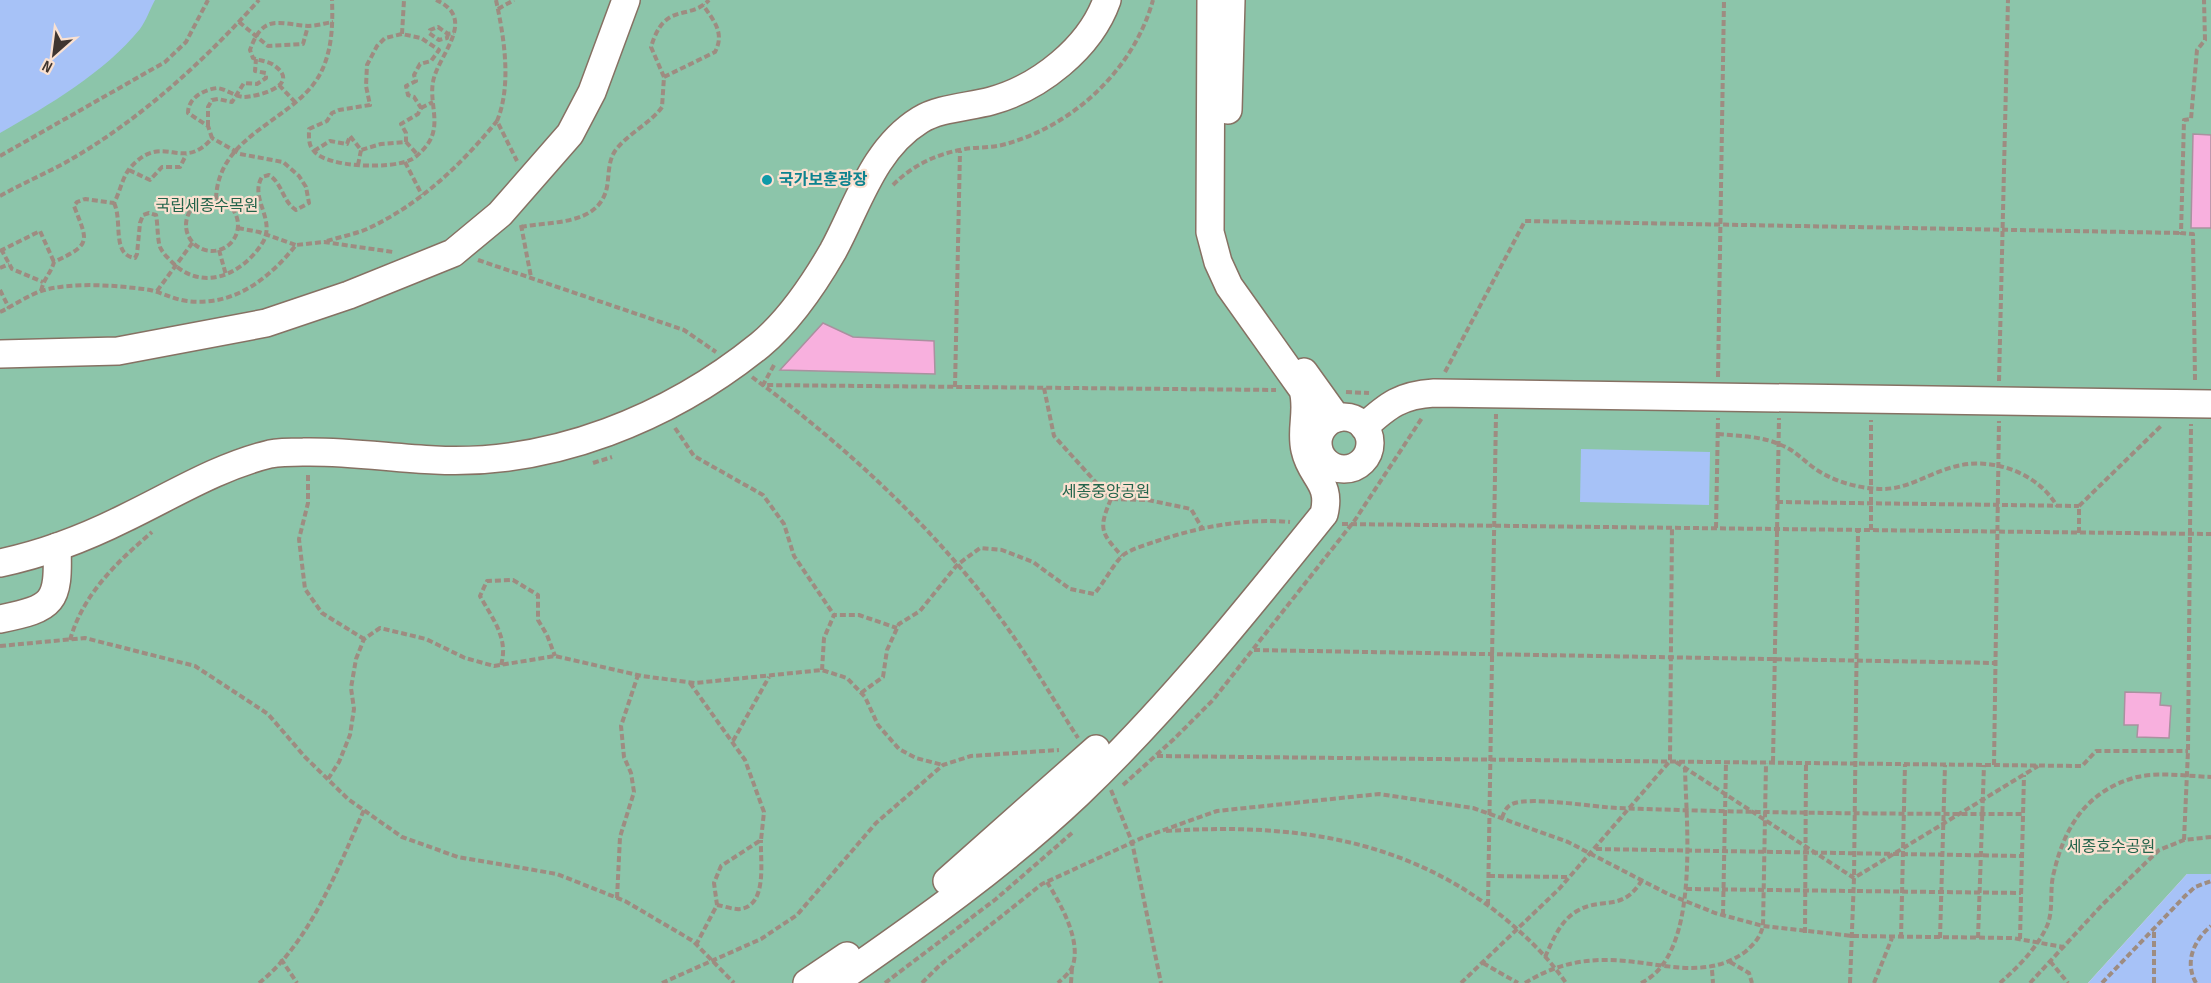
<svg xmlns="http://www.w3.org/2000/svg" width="2211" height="983" font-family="'Sofia Sans Condensed','Noto Sans KR',sans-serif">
<rect width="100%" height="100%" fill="#fae1d1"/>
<polygon fill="#8cc5aa" points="0,0 2211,0 2211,874 2187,874 2088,983 0,983"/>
<g fill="#a7c2f7">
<path d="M0,0H155C150,9 146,21 140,29C104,73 49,105 0,133Z"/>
<polygon points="1581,449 1710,452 1709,505 1580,502"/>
<polygon points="2187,874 2211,874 2211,983 2088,983"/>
</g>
<g fill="#f8b0de" stroke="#a9919f" stroke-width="1.5">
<polygon points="2193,134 2211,135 2211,228 2191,228"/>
<polygon points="823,323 853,337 934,341 935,374 780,370"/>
<polygon points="2125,692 2161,693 2160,705 2171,706 2169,738 2137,737 2138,725 2124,725"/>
</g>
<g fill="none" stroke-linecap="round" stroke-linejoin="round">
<g stroke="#867163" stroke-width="30">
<g id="minor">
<polyline points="1228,110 1231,0"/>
<polyline points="0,354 118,351 266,323 349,295 453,253 500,214 570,134 592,92 626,0"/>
<polyline points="1304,372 1337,418"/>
<circle cx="1344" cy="443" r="26"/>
<path d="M1364,427C1388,405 1401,395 1434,393L2211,404"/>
<path d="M0,563C43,554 85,538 125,518C173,495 217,467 270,454C280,452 292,452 303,452C348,451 391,458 435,460C552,466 670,418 760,345C790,320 814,284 833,251C858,205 873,149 920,120C939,108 969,107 991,101C1039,88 1090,48 1107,0"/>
<path d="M0,619C54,608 59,603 57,547"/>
<polyline points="947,881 1096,749"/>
<polyline points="807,983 847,956"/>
<path d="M834,983C919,924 1003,865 1078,794C1169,707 1246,611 1324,514C1332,482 1311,478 1305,450C1300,430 1309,411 1303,390L1229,286L1218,262L1210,232L1211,0"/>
</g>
</g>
<g stroke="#9e8c81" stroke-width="4" stroke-dasharray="6 3" stroke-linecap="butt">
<path d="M496,0C504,37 512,85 497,121L517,161"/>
<polyline points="498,9 514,0"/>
<polyline points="239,22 268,46 303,44 308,26"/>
<polyline points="402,34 404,0"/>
<polyline points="448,34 447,38 439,40 429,33 430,30 438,27 448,34 454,33"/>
<path d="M664,77L715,52C725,33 714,21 703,5"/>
<polyline points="279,85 295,102"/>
<polyline points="421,108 433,102"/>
<polyline points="208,126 208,107 212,100 218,99 232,102 244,83 257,84 266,78 266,73 255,71 256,59"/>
<polyline points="406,142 417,154"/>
<path d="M314,151L330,141L347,144L350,136L361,150L381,144L406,142V133L401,124L418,114L421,108L414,97L408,95L406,86L416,81L414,75L420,64L431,61L439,50L421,38L402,34L385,38L377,46L367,65L366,86L370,105L339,110L332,113L327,121L309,129C309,137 308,145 314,151C327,168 392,169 410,160C416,158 423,150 427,145C442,125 429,104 433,82C437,56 479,19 436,0"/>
<polyline points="0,156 165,62 186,42 208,0"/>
<polyline points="405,162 422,195"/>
<polyline points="358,165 361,150"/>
<polyline points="129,170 150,180 162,167 180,167 186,155"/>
<path d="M893,185C913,165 936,154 965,149C978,147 992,148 1006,144C1074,125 1134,69 1153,0"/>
<path d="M0,196C23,183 47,173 70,160C142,118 203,62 259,0"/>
<path d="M216,199C218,134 292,122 319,76C332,53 333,26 332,0"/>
<circle cx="212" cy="225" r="26"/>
<path d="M114,203C123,221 111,255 135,258L137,254L140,223L143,215L149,213L156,215C158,225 157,237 160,247C163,254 170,260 175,265C205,292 244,273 263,242C276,219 249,198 262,177L269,175C283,184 282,201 296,210L309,203L306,187L299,176L283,162L240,154L212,138"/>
<polyline points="521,225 531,277"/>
<path d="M521,227C551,221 599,226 607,187C609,176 608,161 615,151C627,134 651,123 662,107L664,77L651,47C665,0 688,22 709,0"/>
<polyline points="238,228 259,232 296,245"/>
<path d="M327,241C340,237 355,234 367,229C419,205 461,165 497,121"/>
<polyline points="1,249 12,269 43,282"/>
<polyline points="219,250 226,275"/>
<polyline points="0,251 40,231 54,262"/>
<polyline points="478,260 684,330 716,352"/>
<polyline points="0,268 9,264"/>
<polyline points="0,290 9,308"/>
<path d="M41,291C44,278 51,273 54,262C92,244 88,242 74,206L77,202L85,199L114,203C120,192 122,178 130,168C163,130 182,174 212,138L208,126L188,113C188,98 203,90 217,88C226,89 234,96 243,97C258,97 301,85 275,66C269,61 260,61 253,58L250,50C263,13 279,24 308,26C317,26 325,23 333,22"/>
<polyline points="157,291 193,242"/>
<path d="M0,312C13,306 27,296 41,291C71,282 112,285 143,289C158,290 171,299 187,301C233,307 269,279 296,245L324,242L393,252"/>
<polyline points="774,365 763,385 1276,390"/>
<polyline points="1445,372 1525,221 2181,233"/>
<path d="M752,377C845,445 939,532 1006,626C1032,662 1054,701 1078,738"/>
<polyline points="1718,377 1724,0"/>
<polyline points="2195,380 2193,234 2181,233 2184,120 2191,119 2197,50 2205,40 2204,0"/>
<polyline points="1999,381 2008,0"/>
<polyline points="955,387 960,151"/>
<polyline points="1044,388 1054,436 1111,499 1148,500 1191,509 1202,528"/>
<polyline points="1346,392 1369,393"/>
<polyline points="675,428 694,456 763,495 784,524 794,556 834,615"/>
<path d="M1718,434C1739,436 1762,436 1781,445C1797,451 1807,465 1822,473C1839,483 1860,488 1879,489C1907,490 1927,474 1953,467C1991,456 2037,472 2057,506"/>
<polyline points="593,463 612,457"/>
<polyline points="308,475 308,503 299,539 305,589 322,613 364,639"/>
<path d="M1111,499C1098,529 1101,533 1122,556"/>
<polyline points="1777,502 2079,506"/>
<polyline points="1342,524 2211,534"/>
<polyline points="1716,528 1718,418"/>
<polyline points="1871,530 1871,420"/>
<polyline points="2079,533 2079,506 2162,425"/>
<path d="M70,640C83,594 117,562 152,532"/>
<polyline points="0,646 85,638 195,666 268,714 305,757 348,799 402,837 458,857 557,874 625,901 693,941 734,983"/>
<polyline points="1254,650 1996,663"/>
<path d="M501,665C509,638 492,618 480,596L487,581L513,580L538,595V620L547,635L555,656"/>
<polyline points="822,670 824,638 834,615 859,615 897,628"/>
<polyline points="690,683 745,760 764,812 761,840 721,866 714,883 717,905 696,945"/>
<path d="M861,693L883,677L887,650L899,624L920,611L957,565L980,548L1002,550L1033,562L1070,589L1094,594C1104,583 1111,568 1121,557C1128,550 1145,545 1154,542C1199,527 1243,518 1290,522"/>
<polyline points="733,741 769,677"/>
<polyline points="1157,756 2082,766 2096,751 2188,751"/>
<polyline points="1676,762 1854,878 2038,766"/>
<polyline points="1773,762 1779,418"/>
<polyline points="1994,765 1999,421"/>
<polyline points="328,779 339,762 350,735 354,709 351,688 356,659 364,639 380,628 426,639 465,658 494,666 555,656 642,676 695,683 822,670 847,678 865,697 878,725 899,749 916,758 943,765"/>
<polyline points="1123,785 1174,739 1213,700 1355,520 1422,418"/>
<polyline points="1111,790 1132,842 1161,983"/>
<path d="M1502,818C1504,812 1506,807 1512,804C1531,796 1592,807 1617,808C1752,813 1887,814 2023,814"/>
<path d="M1166,831C1289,823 1404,837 1503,917C1526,936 1549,958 1566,983"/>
<polyline points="2184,840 2188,751 2191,424"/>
<polyline points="1596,849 2022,856"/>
<polyline points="1489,876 1569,877"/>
<path d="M1047,882C1060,903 1081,939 1073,965C1071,972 1063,978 1058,983"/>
<polyline points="1686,889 2021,893"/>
<polyline points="617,898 620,837 634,792 631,773 624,757 621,726 638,675"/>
<path d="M717,905C724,906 734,910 741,909C768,904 760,860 761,840"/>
<polyline points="1488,905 1496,414"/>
<polyline points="1723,915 1726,762"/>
<polyline points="1805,933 1806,763"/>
<polyline points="1901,938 1905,764"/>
<polyline points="1940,938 1945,765"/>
<polyline points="1978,938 1984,765"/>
<polyline points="2020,939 2024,775"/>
<path d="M1545,957C1553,940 1560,921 1577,911C1603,896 1622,913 1642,880"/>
<polyline points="281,959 297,983"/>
<polyline points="2050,961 2068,983"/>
<polyline points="1730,962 1749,973 1752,983"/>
<polyline points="1483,963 1518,983"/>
<polyline points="1712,970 1713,983"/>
<path d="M259,983C310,943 338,868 364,810"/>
<polyline points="662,983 761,939 797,915 876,823 943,765 971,756 1059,750"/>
<polyline points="885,983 996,899 1072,833"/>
<polyline points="922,983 939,966 1042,884 1144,837 1217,811 1379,794 1473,808 1568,842 1668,894 1715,913 1763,926 1852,936 2013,938 2063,947"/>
<polyline points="1071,983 1072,967"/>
<polyline points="1461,983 1559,889 1670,761 1672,527"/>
<path d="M1525,983C1549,968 1575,960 1604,960C1653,959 1702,983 1745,952C1754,944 1760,938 1763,926L1766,763"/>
<path d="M1641,983C1701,955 1686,823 1685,768"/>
<polyline points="1850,983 1854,878 1858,530"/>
<polyline points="1874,983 1892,938"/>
<path d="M2000,983C2018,967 2037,948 2047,926C2054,910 2049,889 2054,872C2065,825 2088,790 2137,777C2159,772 2188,776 2211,777"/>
<polyline points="2030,983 2102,905 2159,850 2184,840 2211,837"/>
<polyline points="2102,983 2185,896 2195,887 2211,881"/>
<polyline points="2154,983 2154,930"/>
<path d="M2196,983C2184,962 2194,940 2211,926"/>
</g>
<use href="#minor" stroke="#fff" stroke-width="27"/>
</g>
<circle fill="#0f9aa8" stroke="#fae1d1" stroke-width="2" cx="767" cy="180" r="6"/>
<g text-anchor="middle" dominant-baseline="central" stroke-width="4.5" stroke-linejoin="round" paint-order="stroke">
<g font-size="16" font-weight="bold" fill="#0d838f" stroke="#fae1d1" text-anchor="start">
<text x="779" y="180">국가보훈광장</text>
</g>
<g font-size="16" fill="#23644b" stroke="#fae1d1">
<text x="207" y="206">국립세종수목원</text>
<text x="1106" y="492">세종중앙공원</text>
<text x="2111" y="847">세종호수공원</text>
</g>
</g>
<g transform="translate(54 54) rotate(208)" stroke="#fae1d1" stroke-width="4.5" paint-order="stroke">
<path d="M0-4.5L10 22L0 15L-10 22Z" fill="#3f352f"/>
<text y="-9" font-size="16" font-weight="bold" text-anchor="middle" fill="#3f352f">N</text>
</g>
</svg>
